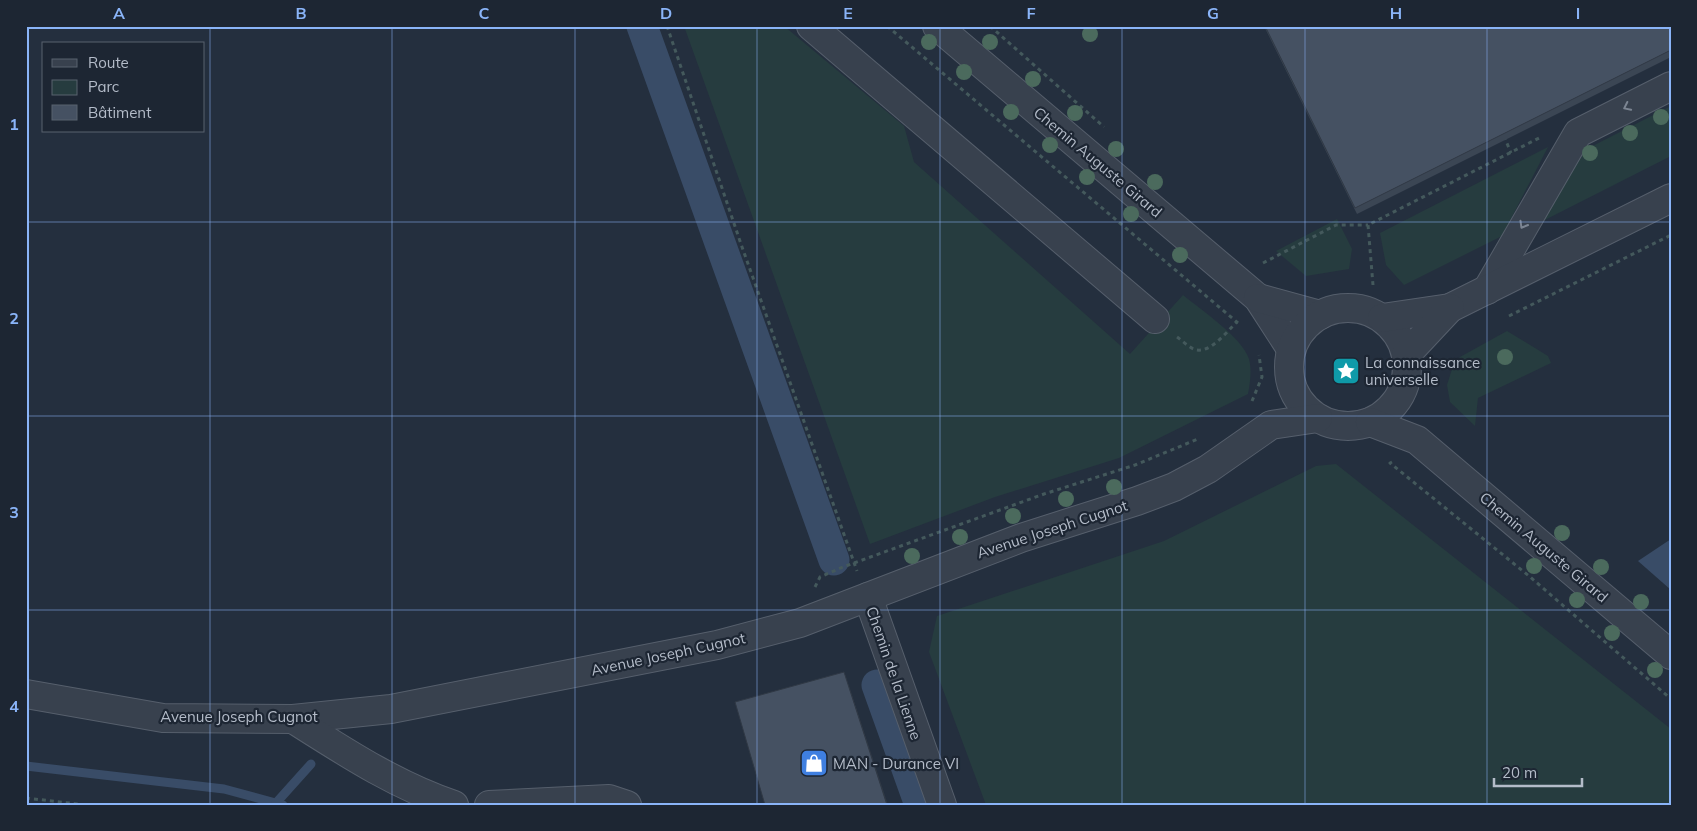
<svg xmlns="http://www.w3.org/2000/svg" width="1697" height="831" font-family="Mulish,sans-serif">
<rect width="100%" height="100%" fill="#242f3e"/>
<g fill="#263c3f">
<path d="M684,26H784L904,126L914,162L1130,354L1183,295C1201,310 1242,337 1249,359C1252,371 1250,383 1248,394L1119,458L995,497L870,544Z"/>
<polygon points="1671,106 1671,156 1531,227 1571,157"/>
<polygon points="1548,147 1502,236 1404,285 1386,265 1380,233"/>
<polygon points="1337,219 1352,249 1349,269 1306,276 1276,251"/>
<polygon points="1507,331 1548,356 1551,363 1478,398 1475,426 1450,402 1447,385 1452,369 1460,357"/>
<polygon points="1336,464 1671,729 1671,805 986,805 929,652 937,616 1164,541 1316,466"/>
</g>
<polygon fill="#394c67" points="1671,539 1671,590 1638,561"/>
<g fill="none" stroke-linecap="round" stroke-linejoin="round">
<g stroke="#394c67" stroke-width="9">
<polyline points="26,766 224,789 283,805"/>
<polyline points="276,803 311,764"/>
</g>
<g stroke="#394c67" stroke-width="31">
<polyline points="642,26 834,560"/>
<polyline points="877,685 920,805"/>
</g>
<g stroke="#565f6c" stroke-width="30">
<g id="minor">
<polyline points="811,26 1155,319"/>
<polyline points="937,26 1258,298 1291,349"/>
<polyline points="1487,290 1578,133 1671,86"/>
<polyline points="1258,298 1320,315"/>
<circle cx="1348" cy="367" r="59"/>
<polyline points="1382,318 1450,308 1671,198"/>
<polyline points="1406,355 1450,308"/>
<polyline points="1370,422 1417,440 1671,655"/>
<polyline points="868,597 942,805"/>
<polyline points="26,694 163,718 293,719 391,709 717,645 800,623 1021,538 1137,501 1174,487 1208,469 1271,425 1318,418"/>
<path d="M293,719C345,752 395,785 454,805"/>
<polyline points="489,805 609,799 627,805"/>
</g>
</g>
<g stroke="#44595c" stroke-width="3" stroke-dasharray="4 4" stroke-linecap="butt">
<polyline points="667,26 741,244 857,571"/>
<polyline points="887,26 1238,323"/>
<polyline points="990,26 1104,127"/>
<polyline points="1504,136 1511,153"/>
<polyline points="1263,263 1336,225 1368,225"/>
<polyline points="1373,285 1368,225 1541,137"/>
<polyline points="1509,316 1671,235"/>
<path d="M1177,337C1183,341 1190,349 1197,350C1212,352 1227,331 1237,322"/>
<polyline points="1252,401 1262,377 1259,355"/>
<polyline points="1392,462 1390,463 1529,576 1671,699"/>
<polyline points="815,587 820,577 843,567 1044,494 1135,465 1198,439"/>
<polyline points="26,798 86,805"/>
</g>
<use href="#minor" stroke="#38414e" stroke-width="28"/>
</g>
<g fill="#4b6a5d">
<circle cx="1090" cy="34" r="8"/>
<circle cx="929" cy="42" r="8"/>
<circle cx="990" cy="42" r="8"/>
<circle cx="964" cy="72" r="8"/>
<circle cx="1033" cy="79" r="8"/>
<circle cx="1011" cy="112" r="8"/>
<circle cx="1075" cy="113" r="8"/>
<circle cx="1661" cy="117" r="8"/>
<circle cx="1630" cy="133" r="8"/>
<circle cx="1050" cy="145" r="8"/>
<circle cx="1116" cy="149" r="8"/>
<circle cx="1590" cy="153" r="8"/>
<circle cx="1087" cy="177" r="8"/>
<circle cx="1155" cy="182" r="8"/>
<circle cx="1131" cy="214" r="8"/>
<circle cx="1180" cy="255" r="8"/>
<circle cx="1505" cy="357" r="8"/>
<circle cx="1114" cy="487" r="8"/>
<circle cx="1066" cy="499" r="8"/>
<circle cx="1013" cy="516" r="8"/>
<circle cx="1562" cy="533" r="8"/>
<circle cx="960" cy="537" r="8"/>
<circle cx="912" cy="556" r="8"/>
<circle cx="1534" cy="566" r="8"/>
<circle cx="1601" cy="567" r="8"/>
<circle cx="1577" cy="600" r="8"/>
<circle cx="1641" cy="602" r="8"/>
<circle cx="1612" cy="633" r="8"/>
<circle cx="1655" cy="670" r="8"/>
</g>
<polygon fill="#3b4654" points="1264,26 1671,26 1671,57 1357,214"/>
<polygon fill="#303945" points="844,672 851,692 888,805 887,805"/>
<g fill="#455162" stroke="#303945">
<polygon points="1265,26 1671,26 1671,50 1355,208"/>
<polygon points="844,672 887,805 765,805 735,702"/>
</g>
<defs><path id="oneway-chevron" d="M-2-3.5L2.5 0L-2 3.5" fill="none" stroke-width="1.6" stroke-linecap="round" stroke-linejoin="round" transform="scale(1.25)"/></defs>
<g stroke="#7c8592">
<use href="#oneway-chevron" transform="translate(1627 107) rotate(154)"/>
<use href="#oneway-chevron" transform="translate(1523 225) rotate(120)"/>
</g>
<path fill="none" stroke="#8ab4f8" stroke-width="1" stroke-opacity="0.55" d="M210,26V805M392,26V805M575,26V805M757,26V805M940,26V805M1122,26V805M1305,26V805M1487,26V805M26,222H1671M26,416H1671M26,610H1671"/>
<defs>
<g id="sight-square" transform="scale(1.4375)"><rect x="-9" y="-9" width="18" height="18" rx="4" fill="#0f9aa8" stroke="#1d2633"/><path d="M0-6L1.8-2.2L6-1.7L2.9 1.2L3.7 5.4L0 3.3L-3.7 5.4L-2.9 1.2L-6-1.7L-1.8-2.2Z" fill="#fff"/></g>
<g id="shop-square" transform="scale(1.4375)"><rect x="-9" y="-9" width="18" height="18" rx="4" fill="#3f7fe0" stroke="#1d2633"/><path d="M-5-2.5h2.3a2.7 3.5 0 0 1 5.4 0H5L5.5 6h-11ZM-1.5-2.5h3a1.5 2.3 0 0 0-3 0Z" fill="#fff"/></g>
</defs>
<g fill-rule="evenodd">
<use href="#sight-square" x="1346" y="371"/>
<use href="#shop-square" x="814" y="763"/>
</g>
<g text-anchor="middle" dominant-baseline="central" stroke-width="4.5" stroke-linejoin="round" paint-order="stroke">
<g font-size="15" fill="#b4bcc9" stroke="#1d2633">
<text transform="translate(1098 162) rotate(40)">Chemin Auguste Girard</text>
<text transform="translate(1052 529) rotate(-18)">Avenue Joseph Cugnot</text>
<text transform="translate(1544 547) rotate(40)">Chemin Auguste Girard</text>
<text transform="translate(668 654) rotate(-12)">Avenue Joseph Cugnot</text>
<text transform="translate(894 673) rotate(71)">Chemin de la Lienne</text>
<text x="239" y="716">Avenue Joseph Cugnot</text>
</g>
<g font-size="15" fill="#b4bcc9" stroke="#1d2633" text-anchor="start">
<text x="1365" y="362">La connaissance<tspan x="1365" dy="17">universelle</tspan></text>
<text x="833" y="763">MAN - Durance VI</text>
</g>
</g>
<rect width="1697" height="831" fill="none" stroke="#1d2633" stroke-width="55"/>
<rect x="42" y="42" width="162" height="90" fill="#1d2633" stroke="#59626f"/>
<rect x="52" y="59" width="25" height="8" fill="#38414e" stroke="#59626f"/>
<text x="88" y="68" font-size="15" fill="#b4bcc9">Route</text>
<rect x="52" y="80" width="25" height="15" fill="#263c3f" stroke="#59626f"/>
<text x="88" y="92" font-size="15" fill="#b4bcc9">Parc</text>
<rect x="52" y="105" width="25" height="15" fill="#455162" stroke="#59626f"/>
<text x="88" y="118" font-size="15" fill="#b4bcc9">Bâtiment</text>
<path d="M1494 778v8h88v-8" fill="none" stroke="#b4bcc9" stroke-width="2.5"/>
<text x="1502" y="778" font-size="15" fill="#b4bcc9" stroke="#1d2633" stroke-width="4" paint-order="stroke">20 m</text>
<rect x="28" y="28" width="1642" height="776" fill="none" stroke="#8ab4f8" stroke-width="2"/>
<g font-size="16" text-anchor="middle" font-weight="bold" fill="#8ab4f8">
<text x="119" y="19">A</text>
<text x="301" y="19">B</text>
<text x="484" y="19">C</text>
<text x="666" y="19">D</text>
<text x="848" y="19">E</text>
<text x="1031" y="19">F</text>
<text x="1213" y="19">G</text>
<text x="1396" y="19">H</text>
<text x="1578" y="19">I</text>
<text x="14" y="130">1</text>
<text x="14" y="324">2</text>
<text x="14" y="518">3</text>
<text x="14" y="712">4</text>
</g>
</svg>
